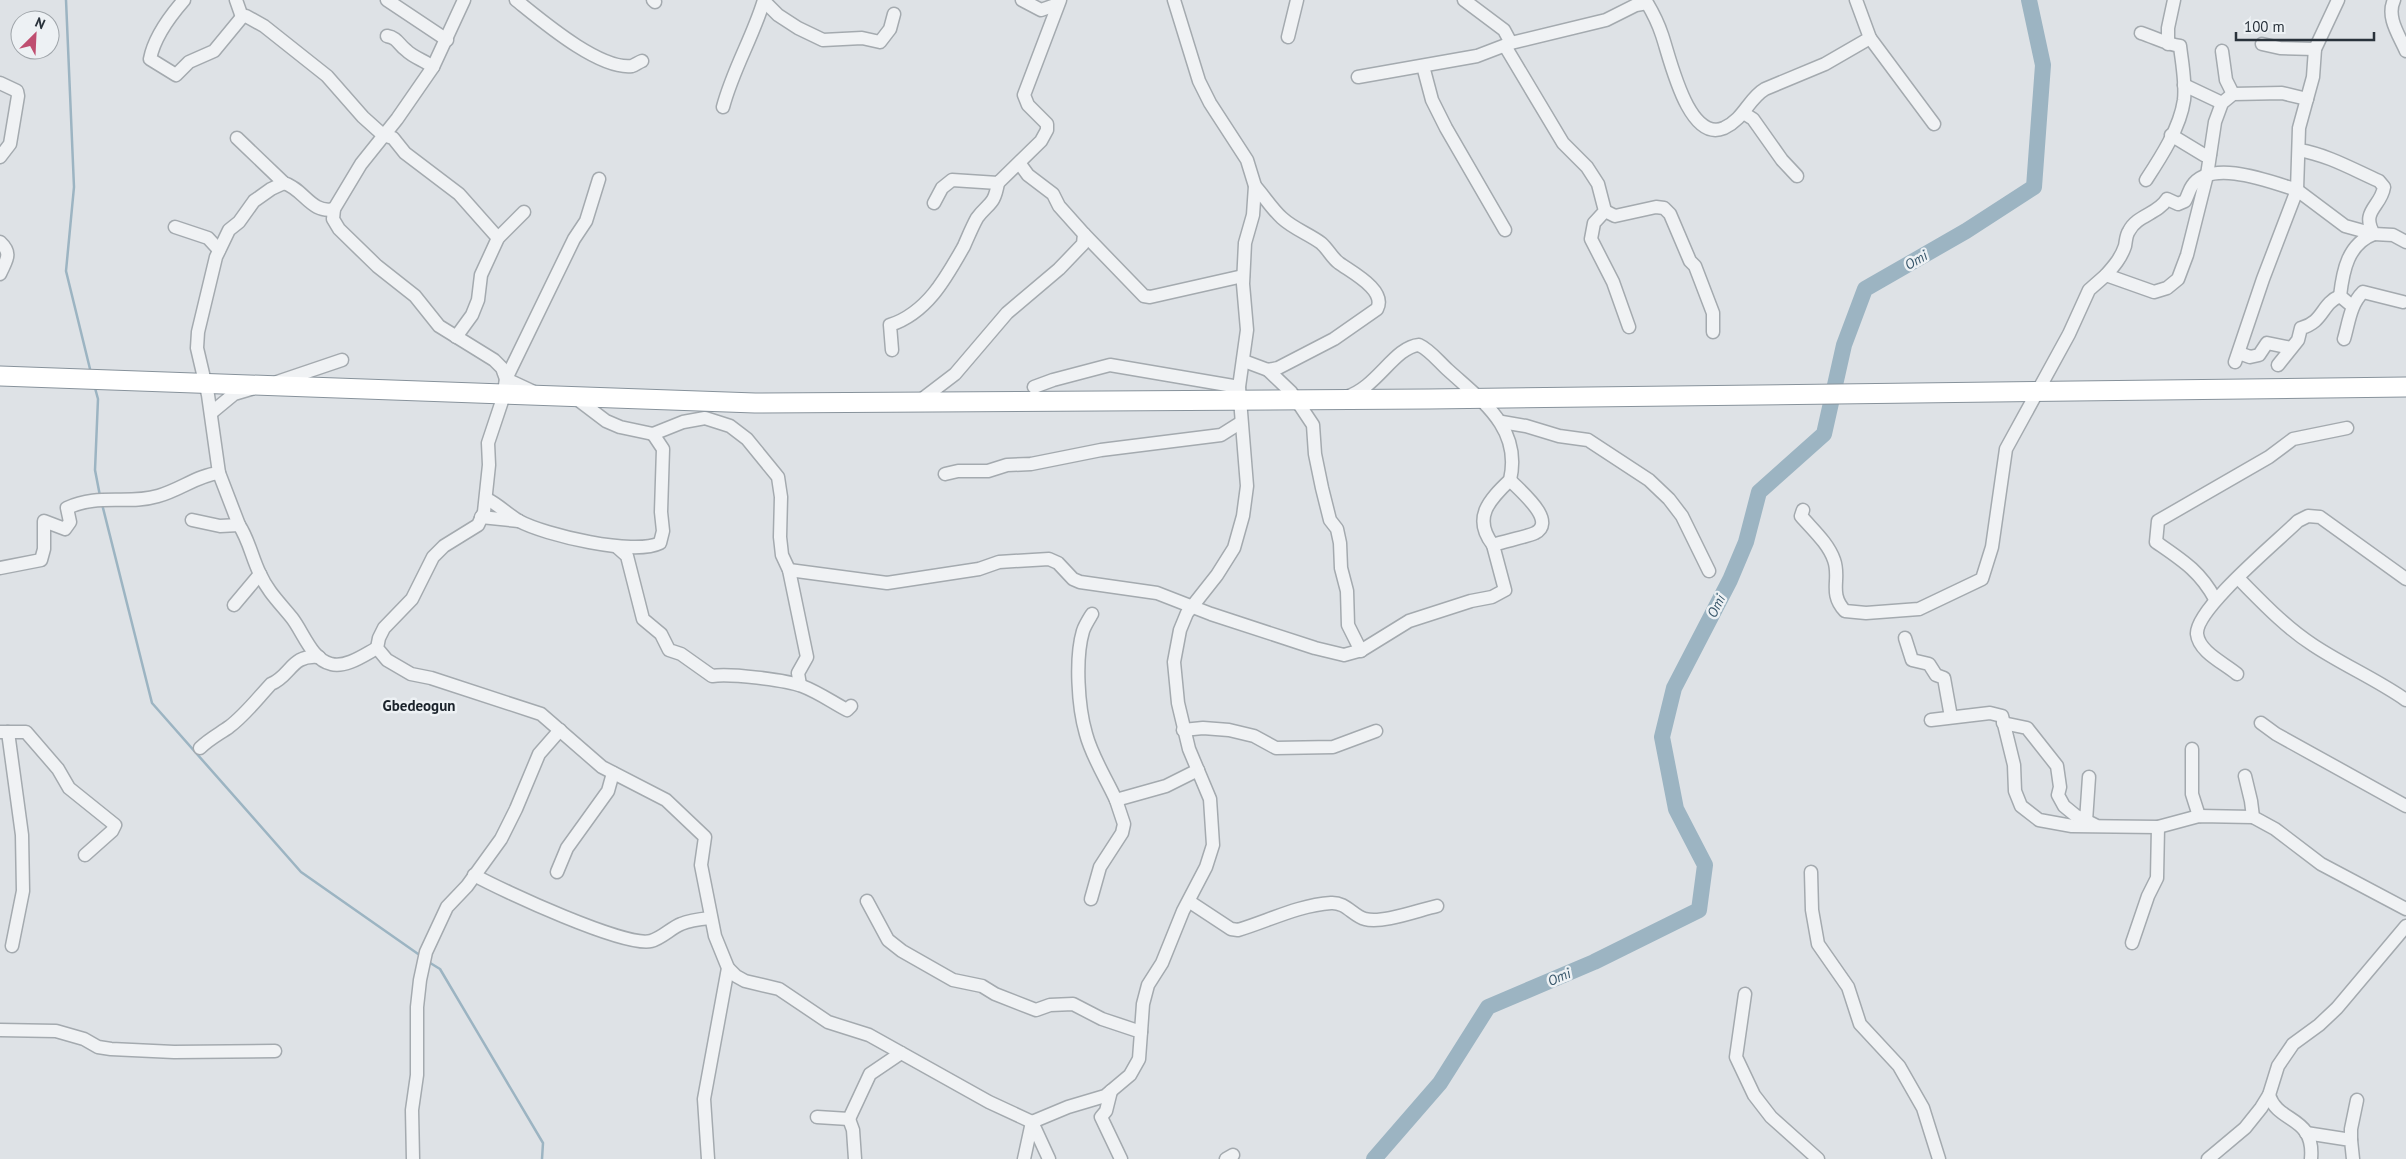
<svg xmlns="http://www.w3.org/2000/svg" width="2406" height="1159" font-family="'PT Sans',sans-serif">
<rect width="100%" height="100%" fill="#dee2e6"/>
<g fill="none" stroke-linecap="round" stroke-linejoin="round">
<g stroke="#9cb4c2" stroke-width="2.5">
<polyline points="66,0 74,187 66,271 91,373"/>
<polyline points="95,388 98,399 95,470 100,496"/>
<polyline points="102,504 152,703 301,872 421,956"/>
<polyline points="427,961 440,969 543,1143 542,1159"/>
</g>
<polyline stroke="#9cb4c2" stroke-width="16" points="1374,1159 1440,1083 1488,1007 1594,962 1699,910 1705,865 1676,809 1662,737 1674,688 1730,580 1746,542 1759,492 1824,434 1844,345 1865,289 1966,231 2034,187 2043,65 2029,0"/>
<g stroke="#a4aaaf" stroke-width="15">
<g id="minor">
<path d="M184,0C170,16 154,38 150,59L176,75L189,62L214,51L242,17"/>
<polyline points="236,0 242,17"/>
<polyline points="387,0 447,40"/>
<polyline points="464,0 433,67 397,119 361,164 334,209 333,219 339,229 377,266 415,296 439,326 494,360 502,368 506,379 534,392"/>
<path d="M516,0C541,20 599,70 632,66C635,65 639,62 642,61"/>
<polyline points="653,0 655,2"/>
<polyline points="1022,0 1041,10 1058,4"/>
<polyline points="1464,0 1504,30 1511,43"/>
<polyline points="1856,0 1870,38 1934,124"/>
<path d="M2394,0C2386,17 2399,35 2406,51"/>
<polyline points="764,1 778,15 798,28 823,40 862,38 880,42 890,29 894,14"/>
<polyline points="242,17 246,16 264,26 327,76 363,117 383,135 393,138 405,153 459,194 498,238"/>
<path d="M2141,33C2154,37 2166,44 2180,46C2182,63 2186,83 2184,100C2180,128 2161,157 2146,180"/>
<path d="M387,36C398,38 398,44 406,50C414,58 424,60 433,67"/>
<polyline points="1288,37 1297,0"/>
<polyline points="2168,44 2168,28 2174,0"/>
<polyline points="2262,44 2280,48 2315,49"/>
<polyline points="1505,46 1563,143 1587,167 1598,184 1605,211 1594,223 1591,239 1613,282 1629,327"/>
<polyline points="2222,51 2226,80 2233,94"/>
<polyline points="1423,66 1432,100 1446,128 1505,230"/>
<path d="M1358,77L1477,56L1511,43L1606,20L1636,5L1647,3C1653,13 1658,23 1662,35C1670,58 1688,143 1724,128C1745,118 1748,99 1765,89L1825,64L1870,38"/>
<polyline points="0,83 17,91 18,96 10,144 0,157"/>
<polyline points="2184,85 2222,103"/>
<path d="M723,107C733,69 753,37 764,0"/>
<polyline points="1745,114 1753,119 1782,160 1797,176"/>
<polyline points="2171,135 2204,155 2210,154"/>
<path d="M237,138L284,183C304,189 311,214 334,209"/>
<path d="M2299,150C2328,155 2352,169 2379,181L2384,187C2381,207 2360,211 2374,234L2393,235L2406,242"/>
<polyline points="599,179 586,221 574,239 506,379 503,398 488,443 489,465 484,512 478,525 444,546 433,557 412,599 384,628 379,638 377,648 387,660 411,674 431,678 541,714 602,767 666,800 705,837 701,865 715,936 728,968 704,1099 708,1159"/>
<polyline points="934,203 942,188 952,180 998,183 1041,141 1047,130 1047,124 1028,105 1024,95 1060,0"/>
<polyline points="1605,211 1615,216 1656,207 1664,208 1670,214 1690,261 1695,266 1713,313 1713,332"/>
<polyline points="175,227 208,238 219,250"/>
<polyline points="1084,234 1144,296 1150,297 1243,276"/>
<path d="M0,242C13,254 6,260 0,274"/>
<path d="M2106,275C2114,266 2121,258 2125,246C2126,241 2126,235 2129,231C2137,215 2158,214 2167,199L2178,204L2185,201C2188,196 2189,190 2192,186C2211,158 2271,182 2297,190L2299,128L2313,77L2315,49L2338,0"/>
<path d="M2340,296C2343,270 2348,244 2374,234"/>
<polyline points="456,337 472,315 478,300 481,275 498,238 524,212"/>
<path d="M2344,339C2349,322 2350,305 2363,292L2403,302"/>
<path d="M892,350L890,325C927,313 946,278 964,246C968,237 972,227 977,218C989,202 994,206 998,183"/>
<polyline points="2239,353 2250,357 2259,355 2267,343 2291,348"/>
<path d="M1244,361L1268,370L1278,368L1334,339L1377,309C1387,290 1351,272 1339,263C1332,258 1328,249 1321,243C1309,234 1294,229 1282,218C1272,209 1264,196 1255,186"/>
<polyline points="2235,362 2263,279 2297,190 2345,226 2374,234"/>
<path d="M2278,365L2298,340L2301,328C2324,322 2321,304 2340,296L2352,306"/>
<polyline points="1268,370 1291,392 1313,425 1315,454 1322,488 1330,520 1337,529 1340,543 1341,568 1347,591 1348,625 1361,651"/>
<polyline points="277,382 342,360"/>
<polyline points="1034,387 1053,380 1110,365 1239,387"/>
<path d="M1346,397C1377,388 1394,347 1419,345C1430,350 1439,362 1448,370C1482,401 1522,428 1510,480C1489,500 1472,518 1493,545"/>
<polyline points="571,399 577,399 606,421 620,427 653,434 683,422 705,418 730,426 747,439 778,477 781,497 780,537 782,555 789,570 807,657 798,673 800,685"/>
<polyline points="917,403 955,374 1007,313 1059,269 1083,244 1084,234 1059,206 1053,194 1028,175 1020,164"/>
<polyline points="211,413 234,394 251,389"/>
<polyline points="1502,422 1526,426 1559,436 1588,440 1649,480 1669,499 1682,516 1709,571"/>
<polyline points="219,473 208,395 197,348 198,332 216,257 229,230 239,222 254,201 271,189 284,183"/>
<polyline points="945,474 958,471 988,471 1007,465 1031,464 1101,450 1221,435 1240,423"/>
<path d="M487,499C499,505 507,514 519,521C545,535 634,556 660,543L663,531L661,512L663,449L653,434"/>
<path d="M1803,510L1801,516C1813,530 1828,543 1834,560C1841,579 1828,593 1845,611L1866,613L1919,609L1982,579L1992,547L2006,449L2069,334L2089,290L2106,275L2154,292L2167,288L2178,279L2187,255L2207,175L2215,122L2222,103L2233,94L2282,93L2307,99"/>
<polyline points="481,517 519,521"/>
<path d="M192,520L220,526L239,525C249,540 252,558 260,574C268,592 280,603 292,618C303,632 312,660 331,664C346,668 364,655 377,648"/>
<path d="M618,548L627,556L643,619L661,634L669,650L681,654L712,676C729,673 786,680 802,686C818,692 832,702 847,710L851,706"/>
<path d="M0,568L41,560L44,549V521L65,529L70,522L67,508C98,493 128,505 158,496C180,490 198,475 219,473L239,525"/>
<path d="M789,570L887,583L979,569L999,562L1049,559L1058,563L1073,579L1080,582L1157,593L1211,614L1315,648L1344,655L1362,650L1409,621L1471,601L1492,597L1505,590L1493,545C1505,541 1526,537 1535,533C1558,521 1519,490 1510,480"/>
<path d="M2238,578C2261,601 2285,627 2313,645C2343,665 2376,679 2406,700"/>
<path d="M2215,599C2200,571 2182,560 2156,542L2158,521L2269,457L2293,439L2347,428"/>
<polyline points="234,605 260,574"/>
<path d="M1092,614C1089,619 1085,625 1083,631C1075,658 1078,707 1086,734C1092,757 1106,778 1116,800L1166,786L1198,770"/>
<polyline points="1905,638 1912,660 1929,664 1936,675 1944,678 1951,717"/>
<path d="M2237,674C2224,663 2199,652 2197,634C2195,609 2279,540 2298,521L2308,516L2320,517L2406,579"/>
<polyline points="1931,720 1990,713 2002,716 2014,765 2015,791 2021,806 2039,820 2072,826 2158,827 2199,816 2253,817"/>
<polyline points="2003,723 2027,728 2057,766 2060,787 2058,795 2064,806 2075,815 2095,825"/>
<polyline points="2261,723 2276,734 2406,806"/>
<polyline points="1183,730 1203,728 1229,730 1254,736 1276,748 1333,747 1376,731"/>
<polyline points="0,732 26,732 58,769 69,788 115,825 112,831 85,855"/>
<polyline points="8,732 22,835 23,891 12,946"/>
<path d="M200,748C209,739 219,734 229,727C245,715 257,699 271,684C291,676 291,654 319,657"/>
<polyline points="2192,749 2192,794 2199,816"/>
<polyline points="2245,776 2251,801 2253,817 2275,829 2321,864 2406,909"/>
<polyline points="2086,821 2089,777"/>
<polyline points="557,872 567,848 608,791 613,773"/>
<polyline points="1811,872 1812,910 1818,944 1848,987 1860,1024 1899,1066 1923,1108 1939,1159"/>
<path d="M474,875C501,890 626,948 651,941C662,938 671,928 681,924C690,920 701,919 711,918"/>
<polyline points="1091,899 1100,867 1122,833 1124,824 1116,800"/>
<polyline points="867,901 888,940 902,951 953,980 982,986 995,994 1036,1010 1050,1005 1073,1004 1102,1019 1141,1032 1139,1059 1130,1075 1105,1096 1068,1107 1032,1122"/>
<path d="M1190,902L1231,929L1238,930C1268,921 1299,905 1331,903C1346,902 1353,916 1365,919C1382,924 1419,910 1437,906"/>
<polyline points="2132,943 2148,896 2157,878 2158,827"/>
<polyline points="728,968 736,976 745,981 779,989 828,1022 869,1035 989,1102 1032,1122 1049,1159"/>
<polyline points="1745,994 1736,1057 1754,1095 1771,1117 1818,1159"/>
<polyline points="0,1030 56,1031 84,1039 98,1047 111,1049 174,1052 275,1051"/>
<polyline points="1141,1032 1143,1004 1148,985 1162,963 1183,911 1206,867 1213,845 1210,799 1189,749 1178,703 1174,662 1180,630 1187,613 1217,575 1234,548 1243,516 1247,486 1239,387 1247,330 1243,284 1245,243 1253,215 1255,186 1247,160 1210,103 1199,81 1174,0"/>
<polyline points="1111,1091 1106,1111 1101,1117 1121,1159"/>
<path d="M2269,1095C2278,1124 2315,1115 2311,1159"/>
<polyline points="817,1117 849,1119 870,1074 901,1053"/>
<polyline points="849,1119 853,1130 855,1159"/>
<polyline points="2306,1133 2351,1140 2353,1159"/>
<polyline points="2351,1140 2351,1129 2357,1100"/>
<polyline points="413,1159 412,1110 417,1075 417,1007 420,980 426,952 447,907 467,886 501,839 516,809 539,754 560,730"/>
<polyline points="1024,1159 1032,1122"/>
<polyline points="1226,1159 1233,1155"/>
<polyline points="2208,1159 2245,1128 2261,1108 2269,1095 2278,1066 2293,1044 2319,1025 2337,1008 2406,926"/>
</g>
</g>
<g stroke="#87929b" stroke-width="21">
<polyline id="highway" points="0,376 755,403 1429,399 2406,387"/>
</g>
<use href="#minor" stroke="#f0f2f4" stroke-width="12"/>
<use href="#highway" stroke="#fff" stroke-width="19"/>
</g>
<g text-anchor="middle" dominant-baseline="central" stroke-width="5" stroke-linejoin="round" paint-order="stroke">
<g font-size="14" font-style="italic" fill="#37566a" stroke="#edf1f4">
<text transform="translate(1916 260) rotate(-30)">Omi</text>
<text transform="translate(1716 606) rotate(-63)">Omi</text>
<text transform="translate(1559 977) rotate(-23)">Omi</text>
</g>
<g font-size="15" font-weight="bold" fill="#1b232b" stroke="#edf1f4">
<text x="419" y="705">Gbedeogun</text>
</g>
</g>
<g transform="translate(35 35) rotate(24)"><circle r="24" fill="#edf1f4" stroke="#9fa5aa"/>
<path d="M0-4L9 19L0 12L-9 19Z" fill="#bf4e70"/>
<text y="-8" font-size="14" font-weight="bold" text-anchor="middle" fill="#29323b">N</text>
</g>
<path d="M2236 32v8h138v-8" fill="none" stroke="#29323b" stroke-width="2.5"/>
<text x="2244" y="32" font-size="15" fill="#29323b" stroke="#edf1f4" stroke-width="4" paint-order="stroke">100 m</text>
</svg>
